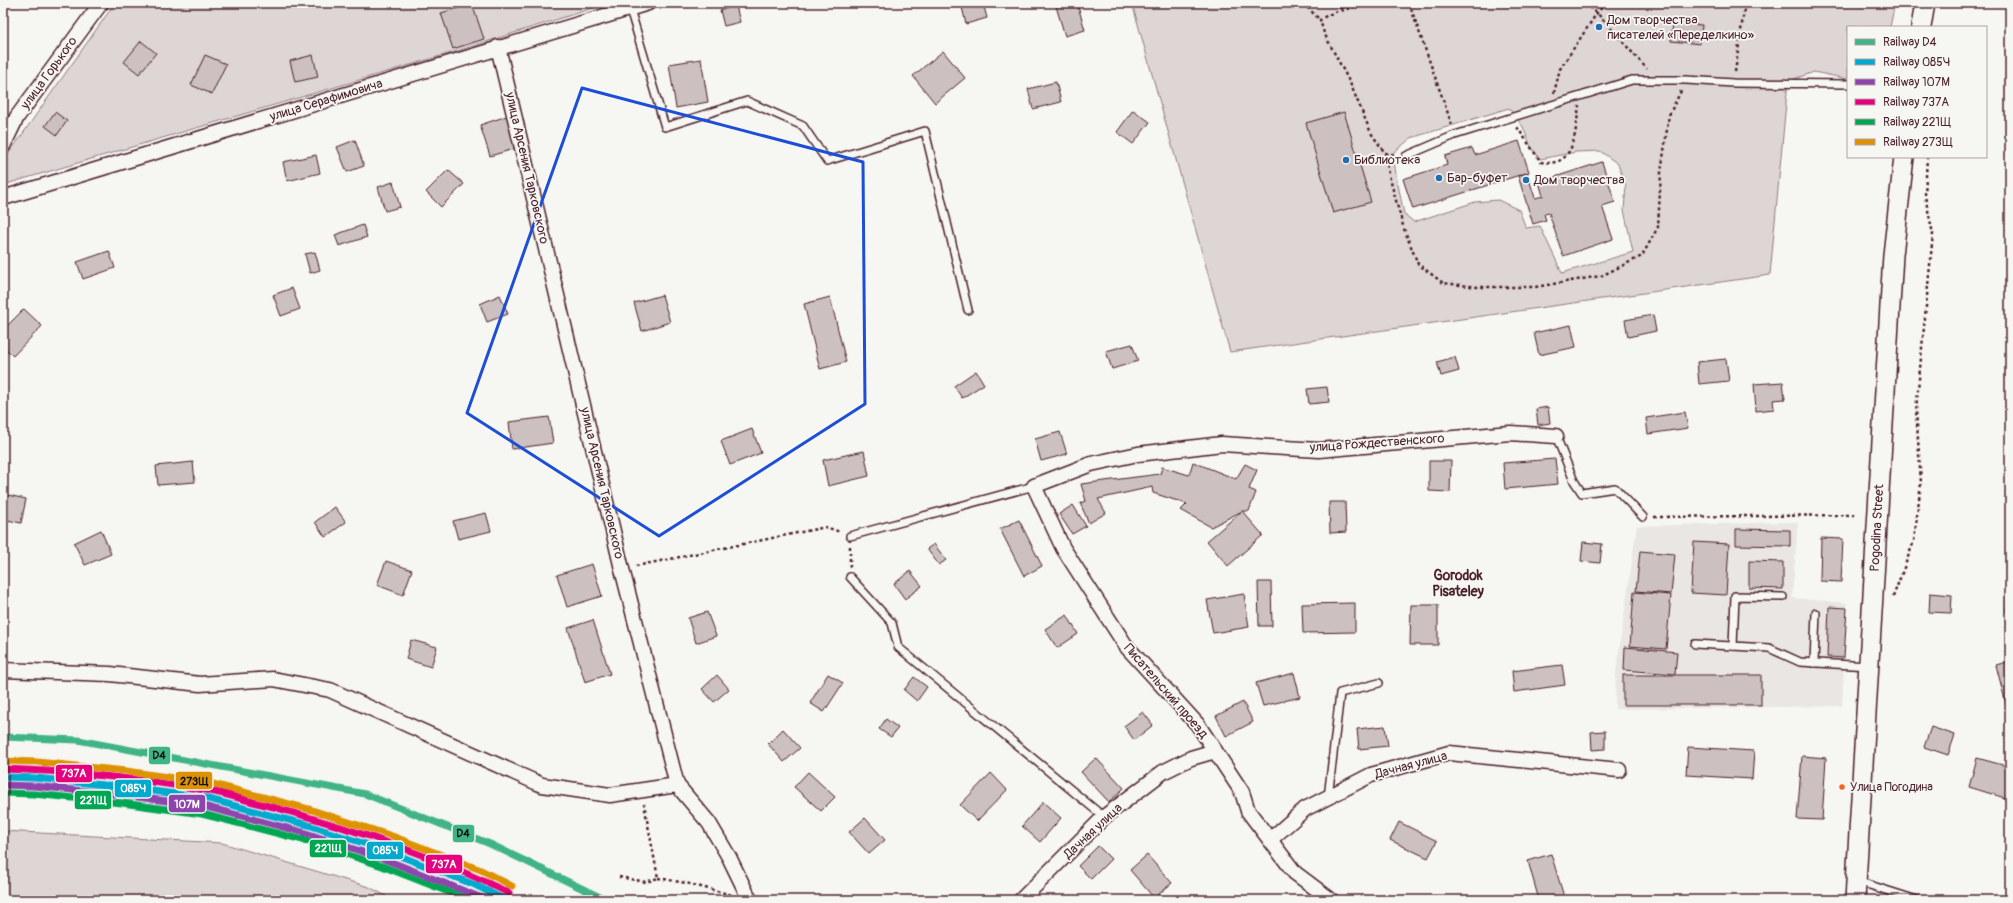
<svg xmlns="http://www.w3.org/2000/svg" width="2013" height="903" font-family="Pangolin,sans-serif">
<rect width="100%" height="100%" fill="#f6f6f2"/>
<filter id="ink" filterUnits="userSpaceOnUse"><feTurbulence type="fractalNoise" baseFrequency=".025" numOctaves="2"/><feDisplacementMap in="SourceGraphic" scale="8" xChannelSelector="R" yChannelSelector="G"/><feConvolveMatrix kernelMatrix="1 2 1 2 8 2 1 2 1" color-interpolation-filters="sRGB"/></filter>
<g filter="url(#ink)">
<polygon fill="#e9e6e3" points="1798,522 1792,598 1847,603 1842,706 1615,709 1616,672 1637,526"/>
<g fill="#ddd6d5" stroke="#947a80" fill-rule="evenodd">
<polygon points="115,3 609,3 454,52 3,185 3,164 7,156"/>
<path d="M1132,3H1895L1890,27H1848V79L1814,72L1788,81L1770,275L1230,352ZM1509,108L1523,127L1531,147L1540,159L1576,152L1600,151L1618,164L1626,186L1624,210L1633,252L1562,273L1540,226L1526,228L1519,210L1498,200L1475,202L1414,222L1404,214L1396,175L1393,153L1411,138Z"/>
<polygon points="3,831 222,843 369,887 394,900 3,900"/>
</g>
<g fill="#ccc1c0" stroke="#4a1f2b">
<polygon points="961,3 983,3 987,18 966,24"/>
<polygon points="1055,3 1077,3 1085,30 1065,36"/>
<polygon points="472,4 484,39 453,49 441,13"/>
<polygon points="736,6 740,22 724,26 720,10"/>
<polygon points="1673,23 1702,25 1700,44 1671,41"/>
<polygon points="141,41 156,53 139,74 124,62"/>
<polygon points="943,51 965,78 935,103 913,76"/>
<polygon points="205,55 226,64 212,94 191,85"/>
<polygon points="313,55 318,77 295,82 290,61"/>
<polygon points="701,59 708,102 676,108 669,64"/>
<polygon points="1056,82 1061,102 1033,109 1028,89"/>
<polygon points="1133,110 1150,122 1133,144 1117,132"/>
<polygon points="55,112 67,121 57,135 45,126"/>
<polygon points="1344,112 1371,202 1333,213 1306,123"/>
<polygon points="507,116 517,148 490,156 480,125"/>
<polygon points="355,140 364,166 347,172 337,147"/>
<polygon points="1519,141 1529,172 1413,209 1403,179 1447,165 1445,156 1472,148 1475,155"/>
<polygon points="316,155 320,173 287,181 283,162"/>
<polygon points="1602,162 1615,202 1602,206 1613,239 1563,256 1549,213 1544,214 1546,220 1533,224 1518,176 1527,173 1535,198 1543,196 1539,182"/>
<polygon points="448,170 464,184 441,207 426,192"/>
<polygon points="393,182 400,207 385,211 378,187"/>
<polygon points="363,225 367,237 339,246 335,235"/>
<polygon points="109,251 115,268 83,279 77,262"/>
<polygon points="315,252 320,270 310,273 305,254"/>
<polygon points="292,288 300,309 281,316 273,295"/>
<polygon points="500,295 508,314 487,322 480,304"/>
<polygon points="662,295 670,322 642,331 634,303"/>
<polygon points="830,297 846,362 820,369 804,304"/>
<polygon points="24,309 42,326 13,356 3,346 3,330"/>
<polygon points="1653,315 1656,331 1628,337 1625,320"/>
<polygon points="1571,325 1576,347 1539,355 1534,333"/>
<polygon points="1132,344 1138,361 1112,369 1106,351"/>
<polygon points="1455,357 1459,371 1441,376 1437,362"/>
<polygon points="1726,359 1729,381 1699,384 1697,362"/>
<polygon points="976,371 984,384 962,398 954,386"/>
<polygon points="1783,382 1785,399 1773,400 1774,409 1756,411 1754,384"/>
<polygon points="1327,387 1329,402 1309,404 1307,389"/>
<polygon points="1548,407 1550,423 1538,425 1536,409"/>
<polygon points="1685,412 1688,428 1648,434 1646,418"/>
<polygon points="549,417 553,443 512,449 509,422"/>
<polygon points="752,429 761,453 730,465 721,441"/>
<polygon points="1060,432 1067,454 1041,461 1035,439"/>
<polygon points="864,451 869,476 828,486 823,460"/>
<polygon points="1555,459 1558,484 1505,489 1503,463"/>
<polygon points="1429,461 1451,461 1450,492 1429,491"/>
<polygon points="193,462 195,482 158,485 156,466"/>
<polygon points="1193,462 1236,479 1245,464 1257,470 1249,489 1256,492 1249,511 1242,511 1211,527 1181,510 1187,504 1153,493 1152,487 1098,499 1106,513 1089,523 1080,503 1086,501 1081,484 1160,474 1162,467 1189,475"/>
<polygon points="3,494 26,499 21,523 3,519"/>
<polygon points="1329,502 1345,502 1346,532 1330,533"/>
<polygon points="1073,505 1086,526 1072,534 1059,514"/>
<polygon points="335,507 346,522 325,537 315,522"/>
<polygon points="1242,511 1263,535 1228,566 1207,541"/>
<polygon points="486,513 491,531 458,539 453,521"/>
<polygon points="1019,520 1042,566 1024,576 1000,529"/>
<polygon points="1736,529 1790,530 1790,546 1736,545"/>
<polygon points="101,530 111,554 85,565 74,543"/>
<polygon points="1821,538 1843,539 1841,582 1820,581"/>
<polygon points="1583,542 1602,544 1600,563 1581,561"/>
<polygon points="1694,542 1729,544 1726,595 1691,593"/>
<polygon points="934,544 946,560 939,565 927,549"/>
<polygon points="1640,551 1675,554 1671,594 1636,591"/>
<polygon points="386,561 412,570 403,595 377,585"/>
<polygon points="1749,561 1783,562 1783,589 1749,588"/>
<polygon points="592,564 602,596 567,607 557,575"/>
<polygon points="910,571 922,586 905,599 894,584"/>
<polygon points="2009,572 2010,572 2010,613 2006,612"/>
<polygon points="1258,582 1271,582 1272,626 1259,626"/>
<polygon points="1634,592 1671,595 1666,649 1630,646"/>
<polygon points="1930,593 1952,595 1951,613 1929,612"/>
<polygon points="1244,594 1249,627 1213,633 1207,600"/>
<polygon points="1355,603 1355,632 1303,633 1302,604"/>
<polygon points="1411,605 1438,605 1438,645 1410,645"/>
<polygon points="1829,607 1847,608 1844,658 1827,657"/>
<polygon points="707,612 716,636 696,643 688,618"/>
<polygon points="1067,615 1078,634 1057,648 1045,629"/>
<polygon points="593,620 610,674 585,682 568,628"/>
<polygon points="411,640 437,647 431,667 406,659"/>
<polygon points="1625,647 1677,652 1675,674 1624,670"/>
<polygon points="2010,661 2010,703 2006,704 1996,665"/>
<polygon points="1562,665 1565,685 1514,692 1512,671"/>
<polygon points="1294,673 1300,697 1263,706 1256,683"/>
<polygon points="828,674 843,683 824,712 810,703"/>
<polygon points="717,675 729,689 714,702 702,689"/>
<rect x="1623" y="675" width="138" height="30"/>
<polygon points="914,677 927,687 917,701 904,690"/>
<polygon points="1243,702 1253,722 1226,736 1216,716"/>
<polygon points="1143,712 1153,725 1134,740 1124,726"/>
<polygon points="886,719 898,728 891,737 879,729"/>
<polygon points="1385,726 1388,746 1359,749 1357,729"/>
<polygon points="1931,727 1955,735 1948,755 1924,747"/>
<polygon points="783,729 800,748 784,762 768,744"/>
<polygon points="1605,731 1605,749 1592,750 1591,732"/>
<polygon points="1688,747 1754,751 1752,779 1686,775"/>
<polygon points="1802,756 1826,758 1822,820 1797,819"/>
<polygon points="1096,758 1124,788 1109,802 1081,772"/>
<polygon points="1977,758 2010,767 2010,779 2005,798 1969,787"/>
<polygon points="808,772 835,797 821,811 794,787"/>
<polygon points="991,773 1007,790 977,821 960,805"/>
<polygon points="1043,802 1061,818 1040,842 1022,826"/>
<polygon points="865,818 885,840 869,854 849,832"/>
<polygon points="1399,822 1437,841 1428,858 1390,840"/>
<polygon points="2008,836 2010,836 2010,878 2009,878"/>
<polygon points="1098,846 1111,859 1091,879 1078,866"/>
<polygon points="1551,854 1565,900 1539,900 1528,861"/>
<polygon points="1147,855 1172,883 1154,898 1130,870"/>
</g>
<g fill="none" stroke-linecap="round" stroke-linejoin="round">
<g stroke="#4a1f2b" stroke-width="10">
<g id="service">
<polyline points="630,9 665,127 747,101 803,126 827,161 925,131 968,310"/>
<polyline points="1406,156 1455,135 1632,80 1686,80 1733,83 1848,84"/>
<polyline points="1556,436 1574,481 1582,493 1615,488 1643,517"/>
<polyline points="850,536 1034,486"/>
<polyline points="850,577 892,623 898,647 1104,817"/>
<polyline points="1695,644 1769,648 1800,662 1869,666"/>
<polyline points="1733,646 1735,596 1783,597"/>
<polyline points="1814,663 1816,613"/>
<polyline points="1328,798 1340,693 1379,683"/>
<polyline points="1857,881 1917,900"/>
</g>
</g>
<g stroke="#4a1f2b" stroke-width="17">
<g id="minor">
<polyline points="498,47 622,569 677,785 709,823 729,857 750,900"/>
<polyline points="3,146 17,117 101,3"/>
<polyline points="3,198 648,3"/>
<polyline points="3,670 110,674 200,684 273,679 330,690 542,785 610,795 677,785"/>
<polyline points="1270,840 1305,809 1371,775 1449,753 1619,770"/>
<polyline points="1021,900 1104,817 1163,772 1191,758 1215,751"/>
<polyline points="1331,900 1295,873 1248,811 1242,792 1198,725 1126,646 1063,548 1034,486 1091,464 1138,454 1222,444 1319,450 1510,433 1556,436"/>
</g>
</g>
<g stroke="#4a1f2b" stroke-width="22">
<g id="secondary">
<polyline points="1921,27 1925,3"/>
<polyline points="1855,900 1893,255 1904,157"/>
</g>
</g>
<g stroke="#4a1f2b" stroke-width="2.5" stroke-dasharray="3 3" stroke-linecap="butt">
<polyline points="1303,3 1320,20"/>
<path d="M1346,3C1338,14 1330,12 1320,20L1324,33L1350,83L1371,133L1385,153L1390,179L1404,229L1418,264L1443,283L1478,287H1535L1601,276L1642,256L1658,227L1661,173L1669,115L1681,91"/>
<polyline points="1409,3 1452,125"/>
<polyline points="1585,3 1597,13 1647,69"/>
<polyline points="1341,11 1366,3"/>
<polyline points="1735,72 1745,3"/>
<polyline points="1554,93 1560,69 1597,13 1606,3"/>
<path d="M1517,127L1541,162C1576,169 1575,131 1579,106"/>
<polyline points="1385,153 1396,155"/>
<polyline points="1654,517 1858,515"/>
<polyline points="850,546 850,567"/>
<polyline points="636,566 826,527 840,532"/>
<polyline points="1893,597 1914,541 1921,483 1916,410 1933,234 1925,196 1927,157"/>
<polyline points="619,877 646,882 658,878 644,804"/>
<polyline points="658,878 686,883 732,895"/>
</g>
<use href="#service" stroke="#f6f6f2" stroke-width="7"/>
<use href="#minor" stroke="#f6f6f2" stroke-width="14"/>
<use href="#secondary" stroke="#f6f6f2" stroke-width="19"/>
<g stroke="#f6f6f2" stroke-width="10">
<polyline id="rail-1" points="3,737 78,740 365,794 490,844 606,900"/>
</g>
<g stroke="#f6f6f2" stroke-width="10">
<polyline id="rail-2" points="3,777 35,778 124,787 205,798 308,825 387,851 475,885 505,900"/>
</g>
<g stroke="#f6f6f2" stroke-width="10">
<polyline id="rail-3" points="3,785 34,786 123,795 203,806 306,833 384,859 487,900"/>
</g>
<g stroke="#f6f6f2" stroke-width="10">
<path id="rail-4" d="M3,769C70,771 139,779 205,790C228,794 250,802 273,807C353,829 434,856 509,893"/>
</g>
<g stroke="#f6f6f2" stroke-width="10">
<polyline id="rail-5" points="3,793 34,794 122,803 202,814 303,840 382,866 469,900"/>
</g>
<g stroke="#f6f6f2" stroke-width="10">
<polyline id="rail-6" points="3,761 37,762 126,771 209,783 312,810 392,836 481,870 512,886"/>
</g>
<use href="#rail-1" stroke="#3fb485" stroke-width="7"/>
<use href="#rail-2" stroke="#00a9ce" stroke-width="7"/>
<use href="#rail-3" stroke="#8e44ad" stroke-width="7"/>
<use href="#rail-4" stroke="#e5007d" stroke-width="7"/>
<use href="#rail-5" stroke="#00a651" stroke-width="7"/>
<use href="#rail-6" stroke="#dd9206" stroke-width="7"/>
</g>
</g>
<path fill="none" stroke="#1d4ed8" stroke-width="3" stroke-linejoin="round" d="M582,88L863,162L865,404L659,536L467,413Z"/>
<g fill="#1f6fb2" stroke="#f6f6f2" stroke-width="1.5">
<circle cx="1599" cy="27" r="4"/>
<circle cx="1346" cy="160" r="4"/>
<circle cx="1439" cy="178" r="4"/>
<circle cx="1526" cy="180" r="4"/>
</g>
<circle fill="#f26522" stroke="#f6f6f2" stroke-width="1.5" cx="1842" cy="787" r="3.5"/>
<g text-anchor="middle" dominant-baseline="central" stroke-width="3.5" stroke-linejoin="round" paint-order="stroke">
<g font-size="12" fill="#4a1f2b" stroke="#f6f6f2" text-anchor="start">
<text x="1850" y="787">Улица Погодина</text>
</g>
<g font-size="13" fill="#4a1f2b" stroke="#f6f6f2" text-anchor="start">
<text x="1607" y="20">Дом творчества<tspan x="1607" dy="15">писателей «Переделкино»</tspan></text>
<text x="1354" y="160">Библиотека</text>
<text x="1447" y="178">Бар-буфет</text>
<text x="1534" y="180">Дом творчества</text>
</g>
<g font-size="13" fill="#4a1f2b" stroke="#f6f6f2">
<text transform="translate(49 73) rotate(-54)">улица Горького</text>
<text transform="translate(326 100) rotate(-17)">улица Серафимовича</text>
<text transform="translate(527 168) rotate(77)">улица Арсения Тарковского</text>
<text transform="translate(1377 443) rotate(-4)">улица Рождественского</text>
<text transform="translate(602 483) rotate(77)">улица Арсения Тарковского</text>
<text transform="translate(1877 528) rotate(-87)">Pogodina Street</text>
<text transform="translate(1166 691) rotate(49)">Писательский проезд</text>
<text transform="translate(1411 765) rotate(-15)">Дачная улица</text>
<text transform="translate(1093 831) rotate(-43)">Дачная улица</text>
</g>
<g font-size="14" font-weight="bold" fill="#4a1f2b" stroke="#f6f6f2">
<text x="1458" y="575">Gorodok<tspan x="1458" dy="16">Pisateley</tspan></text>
</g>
</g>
<g stroke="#f6f6f2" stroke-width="1.5">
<rect x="148" y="746" width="23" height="19" rx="4" fill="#3fb485"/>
<rect x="55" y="764" width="38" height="19" rx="4" fill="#e5007d"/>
<rect x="175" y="771" width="38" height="19" rx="4" fill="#dd9206"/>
<rect x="114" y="779" width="38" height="19" rx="4" fill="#00a9ce"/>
<rect x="74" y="790" width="38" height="20" rx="4" fill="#00a651"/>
<rect x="168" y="794" width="38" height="19" rx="4" fill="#8e44ad"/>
<rect x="452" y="824" width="23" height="19" rx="4" fill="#3fb485"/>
<rect x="309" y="839" width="38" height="19" rx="4" fill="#00a651"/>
<rect x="366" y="841" width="38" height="19" rx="4" fill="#00a9ce"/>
<rect x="425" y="854" width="38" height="20" rx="4" fill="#e5007d"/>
</g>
<g font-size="11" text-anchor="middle" font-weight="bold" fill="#fff">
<text x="74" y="777">737А</text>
<text x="133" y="792">085Ч</text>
<text x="93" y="804">221Щ</text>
<text x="187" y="808">107М</text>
<text x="328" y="852">221Щ</text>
<text x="385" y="854">085Ч</text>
<text x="444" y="868">737А</text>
</g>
<g font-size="11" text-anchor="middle" font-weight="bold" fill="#111">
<text x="159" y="759">D4</text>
<text x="194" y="785">273Щ</text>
<text x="463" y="837">D4</text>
</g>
<rect width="2013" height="903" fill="none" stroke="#f6f6f2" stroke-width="16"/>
<rect x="8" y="8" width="1997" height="887" fill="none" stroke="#4a1f2b" stroke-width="1.5" filter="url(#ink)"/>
<rect x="1847" y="26" width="140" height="132" fill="#f6f6f2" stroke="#b1a0a2"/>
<rect x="1855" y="39" width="20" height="6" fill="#3fb485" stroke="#b1a0a2"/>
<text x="1883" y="46" font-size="12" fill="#4a1f2b">Railway D4</text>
<rect x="1855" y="59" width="20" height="6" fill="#00a9ce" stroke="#b1a0a2"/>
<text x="1883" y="66" font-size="12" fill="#4a1f2b">Railway 085Ч</text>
<rect x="1855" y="79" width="20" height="6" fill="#8e44ad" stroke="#b1a0a2"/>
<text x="1883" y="86" font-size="12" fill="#4a1f2b">Railway 107М</text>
<rect x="1855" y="99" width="20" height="6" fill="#e5007d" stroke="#b1a0a2"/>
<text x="1883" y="106" font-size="12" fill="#4a1f2b">Railway 737А</text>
<rect x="1855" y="119" width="20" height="6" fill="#00a651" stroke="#b1a0a2"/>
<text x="1883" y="126" font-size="12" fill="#4a1f2b">Railway 221Щ</text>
<rect x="1855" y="139" width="20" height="6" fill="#dd9206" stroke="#b1a0a2"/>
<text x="1883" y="146" font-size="12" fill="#4a1f2b">Railway 273Щ</text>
</svg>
